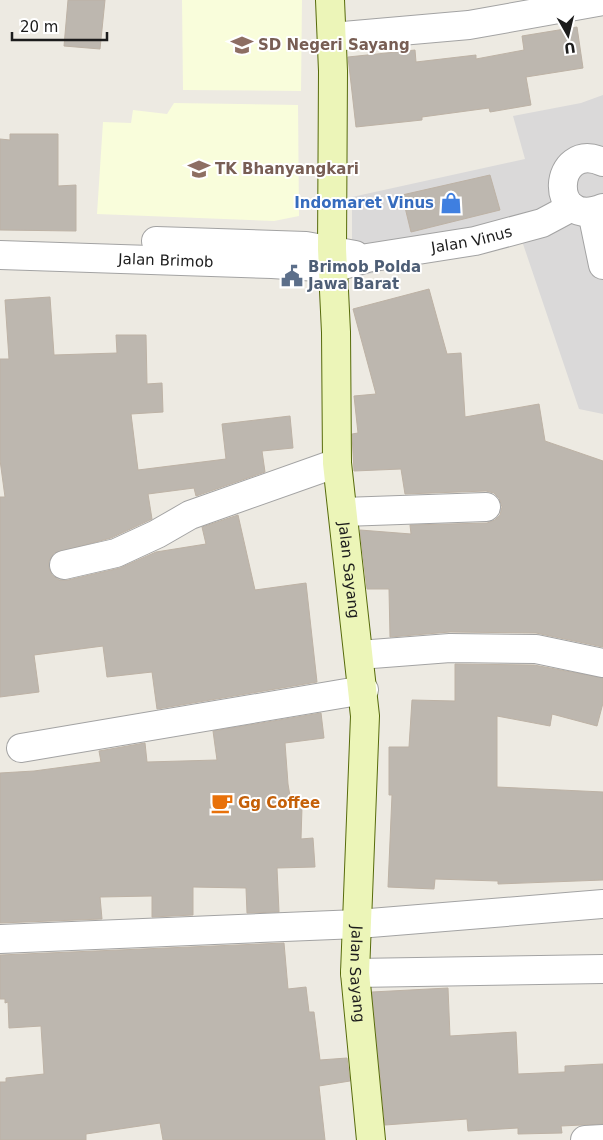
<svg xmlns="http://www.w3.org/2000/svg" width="603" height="1140" font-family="'DejaVu Sans',sans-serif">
<rect width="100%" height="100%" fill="#edeae2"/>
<polygon fill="#dad9d9" points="603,95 603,414 579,409 521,238 352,278 352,197 525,159 513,116 581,103"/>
<g fill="#f9fddb">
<polygon points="182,0 302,0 301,91 183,90"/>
<polygon points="174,103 298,105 299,216 274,221 97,214 103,122 131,123 133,110 167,114"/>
</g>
<g fill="#bdb7af" stroke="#bdb2a5">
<polygon points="68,0 105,0 100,49 64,46"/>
<polygon points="577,27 583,68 526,77 531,105 490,112 489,108 422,117 422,120 356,127 348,57 415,50 416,62 476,55 476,59 524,50 522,36"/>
<polygon points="10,134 58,134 58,186 76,185 76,231 0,230 0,139 10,140"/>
<polygon points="490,175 500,210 411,232 402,195"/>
<polygon points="429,289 447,354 461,353 465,417 539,404 545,441 603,461 603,647 536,633 450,632 390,637 389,589 367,589 360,530 411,534 410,525 487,523 495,520 500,515 502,507 499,498 494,493 486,491 405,494 401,469 354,471 352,434 358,433 354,396 376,394 353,309"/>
<polygon points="50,297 54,355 117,353 116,335 146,335 147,384 162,383 163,412 131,414 138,470 226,459 222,424 290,416 293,448 262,451 265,472 196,496 194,488 148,494 152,519 111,538 54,553 49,561 49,568 52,575 59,580 68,580 120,568 156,552 206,544 202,527 238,515 255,590 306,583 317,682 157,709 152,672 107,677 103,646 34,655 39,692 0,697 0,497 5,497 0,460 0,359 9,359 5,300"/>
<polygon points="455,664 534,665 603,678 603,703 597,726 552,714 550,726 497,716 497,787 603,792 603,880 498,884 498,881 435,879 434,889 388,887 392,795 389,795 389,747 409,747 412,700 455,701"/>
<polygon points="321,713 324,738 285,743 288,784 292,808 302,807 301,839 313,838 315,867 277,868 279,912 247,913 246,888 193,887 193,915 152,917 152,896 100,897 102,919 0,923 0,773 34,771 101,762 99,751 145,743 147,762 217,760 213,731"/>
<polygon points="284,943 288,989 306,987 309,1012 314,1012 320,1060 347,1058 350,1081 319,1086 325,1140 163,1140 160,1123 86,1134 86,1140 0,1140 0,1082 6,1082 6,1078 44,1074 41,1026 9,1028 8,1002 5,1003 5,999 0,999 0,955"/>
<polygon points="448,988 450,1036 516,1032 518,1074 565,1072 565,1066 603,1064 603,1124 561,1126 562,1133 518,1134 518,1128 468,1131 467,1119 385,1125 372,992"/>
</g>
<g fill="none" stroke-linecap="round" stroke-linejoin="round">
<g stroke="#a3a3a3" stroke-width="30">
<g id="street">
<polyline points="332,37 469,25 603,1"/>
<path d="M603,162C552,139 547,231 603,208"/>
<polyline points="592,212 603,265"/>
<polyline points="156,241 306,246 355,255"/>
<path id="s1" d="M0,255L272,264L333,268L367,258L475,241L542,223L572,207"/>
<polyline points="343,512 486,507"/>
<polyline points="64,565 116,553 157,534 190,515 337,463"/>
<polyline points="359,655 450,648 536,649 603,663"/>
<polyline points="21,748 364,690"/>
<polyline points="0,939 358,924 603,904"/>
<polyline points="355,973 603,969"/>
<polyline points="585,1140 603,1139"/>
</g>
</g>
<g stroke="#576b0b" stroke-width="30">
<g id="secondary">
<path id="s2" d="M330,0L333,71L332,249L336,332L337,463L365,716L355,973L371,1140"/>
</g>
</g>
<use href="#street" stroke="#fff" stroke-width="28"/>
<use href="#secondary" stroke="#ecf5b8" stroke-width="28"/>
</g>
<defs>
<g id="school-bare" transform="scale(1.725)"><path d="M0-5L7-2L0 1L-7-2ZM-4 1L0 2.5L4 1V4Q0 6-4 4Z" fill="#8d6e63" stroke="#fff" stroke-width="2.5" paint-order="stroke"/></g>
<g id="shop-bare" transform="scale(1.725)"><path d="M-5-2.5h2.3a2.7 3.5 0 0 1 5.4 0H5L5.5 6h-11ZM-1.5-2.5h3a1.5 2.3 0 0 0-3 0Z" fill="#3f7fe0" stroke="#fff" stroke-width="2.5" paint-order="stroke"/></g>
<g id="civic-bare" transform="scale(1.725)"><path d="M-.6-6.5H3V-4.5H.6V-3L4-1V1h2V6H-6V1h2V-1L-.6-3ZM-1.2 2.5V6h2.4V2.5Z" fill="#5c6f8a" stroke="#fff" stroke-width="2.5" paint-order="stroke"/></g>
<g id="cafe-bare" transform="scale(1.725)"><path d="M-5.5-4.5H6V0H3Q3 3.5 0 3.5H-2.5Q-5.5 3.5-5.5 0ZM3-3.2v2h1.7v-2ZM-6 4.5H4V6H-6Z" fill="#e8710a" stroke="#fff" stroke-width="2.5" paint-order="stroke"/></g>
</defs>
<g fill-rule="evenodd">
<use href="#school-bare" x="242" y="45"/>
<use href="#school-bare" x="199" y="169"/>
<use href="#shop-bare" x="451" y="203"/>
<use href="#civic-bare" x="292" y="276"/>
<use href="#cafe-bare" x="222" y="803"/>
</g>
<g text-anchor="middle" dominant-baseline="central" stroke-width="4" stroke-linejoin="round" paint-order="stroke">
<g font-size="15" font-weight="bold" fill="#785e54" stroke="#fff" text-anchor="start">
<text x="258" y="45">SD Negeri Sayang</text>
<text x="215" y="169">TK Bhanyangkari</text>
</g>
<g font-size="15" font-weight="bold" fill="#366cbe" stroke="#fff" text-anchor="end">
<text x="434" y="203">Indomaret Vinus</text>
</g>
<g font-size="15" fill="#1c1c1c" stroke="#fff">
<text stroke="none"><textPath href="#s1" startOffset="475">Jalan Vinus</textPath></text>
<text stroke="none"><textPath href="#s1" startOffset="166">Jalan Brimob</textPath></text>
<text stroke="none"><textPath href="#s2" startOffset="571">Jalan Sayang</textPath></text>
<text stroke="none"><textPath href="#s2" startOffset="976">Jalan Sayang</textPath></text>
</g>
<g font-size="15" font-weight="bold" fill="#4e5e75" stroke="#fff" text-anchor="start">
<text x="308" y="267">Brimob Polda<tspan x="308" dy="17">Jawa Barat</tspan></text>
</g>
<g font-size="15" font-weight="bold" fill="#c56008" stroke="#fff" text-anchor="start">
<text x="238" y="803">Gg Coffee</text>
</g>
</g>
<g transform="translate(568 35) rotate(172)" stroke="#ffffff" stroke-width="4" paint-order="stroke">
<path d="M0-4L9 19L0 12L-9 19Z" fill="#1c1c1c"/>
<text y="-8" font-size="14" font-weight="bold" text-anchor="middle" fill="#1c1c1c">U</text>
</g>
<path d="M12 32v8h95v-8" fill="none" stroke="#1c1c1c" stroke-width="2.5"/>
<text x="20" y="32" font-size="15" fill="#1c1c1c" stroke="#ffffff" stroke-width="4" paint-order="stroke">20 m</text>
</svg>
